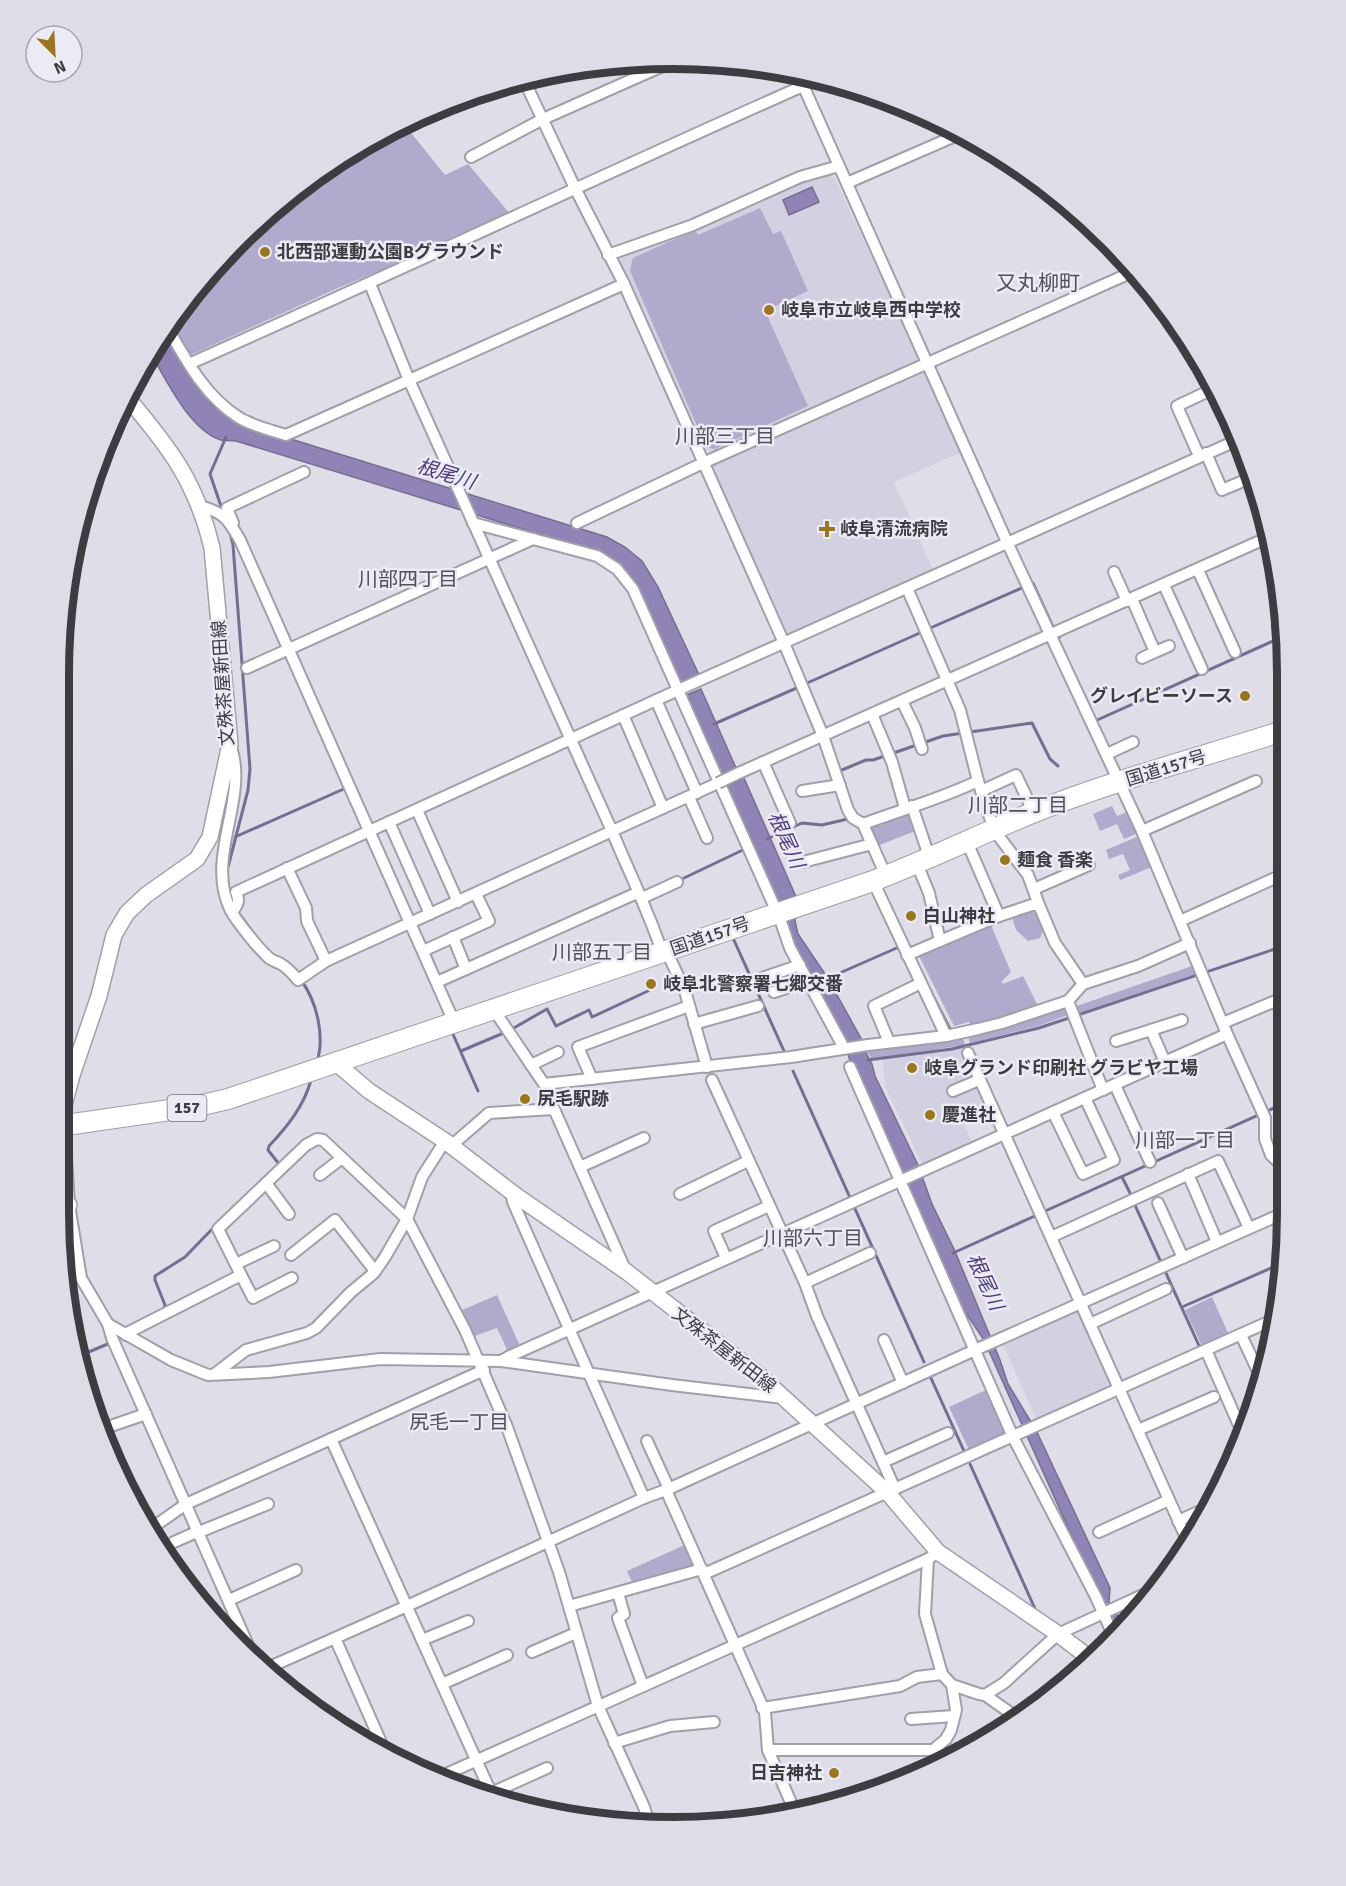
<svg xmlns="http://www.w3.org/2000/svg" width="1346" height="1886" font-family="Signika,'Noto Sans JP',sans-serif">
<rect width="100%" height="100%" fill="#dfdde7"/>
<g fill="#d3d0e1">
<polygon points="829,174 834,177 918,356 914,363 713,453 706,450 620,263 622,256 793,184"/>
<polygon points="926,368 964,451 894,482 934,572 789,636 710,463"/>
<polygon points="964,1047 987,1104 960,1115 973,1144 923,1166 885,1086 883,1059"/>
<polygon points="1080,1307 1115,1386 1037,1421 1002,1342"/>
</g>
<g fill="#b2aacd">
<polygon points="404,124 445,175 468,164 512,216 338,288 191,355 171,320 186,299 268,211 365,141"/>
<polygon points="760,208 773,234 781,231 808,291 765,311 808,406 715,449 706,447 630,271 633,258 695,230 698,235"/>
<polygon points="1112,806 1117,816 1127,812 1138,833 1124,839 1117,824 1100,831 1093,814"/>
<polygon points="910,809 918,830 877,846 869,825"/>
<polygon points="1139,836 1152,867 1120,880 1118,875 1130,870 1123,854 1109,859 1106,850"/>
<polygon points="1031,911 1037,914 1043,931 1040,938 1028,941 1016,930 1012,917"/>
<polygon points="990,923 1011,972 1002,981 1003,984 1023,976 1040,1010 972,1029 969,1022 954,1026 918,954"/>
<polygon points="1195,965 1199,973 1074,1015 1071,1008"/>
<polygon points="1066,1004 1071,1014 1038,1026 970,1043 967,1034"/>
<polygon points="962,1035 965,1045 872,1059 864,1048"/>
<polygon points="497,1295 521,1348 509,1354 497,1328 472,1337 460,1311"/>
<polygon points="1212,1297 1229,1335 1203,1348 1185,1310"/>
<polygon points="986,1390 1005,1435 970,1452 949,1407"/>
<polygon points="687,1544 696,1568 633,1584 627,1571"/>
</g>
<g fill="#8f84b5" stroke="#766e92" stroke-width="1.5">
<polygon points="812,187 819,202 789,215 783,200"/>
<path d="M165,329L211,404L239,423L607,537L625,547L642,561L658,587L699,675L679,684L621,567L604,554L236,441C231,440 225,441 221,440C190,431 165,378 150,352Z"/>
<polygon points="701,689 736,768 722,774 687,695"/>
<polygon points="744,778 797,899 778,907 726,786"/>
<polygon points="796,913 795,921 798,934 827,977 863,1042 846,1045 802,964 783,918"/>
<polygon points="864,1049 872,1064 875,1076 918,1165 932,1204 954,1249 1000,1360 1008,1384 1036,1430 1110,1588 1109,1602 1124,1626 1116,1635 984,1340 955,1297 852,1067 847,1051"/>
</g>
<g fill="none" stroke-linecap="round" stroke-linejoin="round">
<g stroke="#766e92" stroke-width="3">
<polyline points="223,512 210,474 226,437"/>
<polyline points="1030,584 1033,583 1054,629 1056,628"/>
<polyline points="928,629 1024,587"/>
<polyline points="1061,635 1058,639 1063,651"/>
<polyline points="805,684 922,632"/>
<polyline points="1095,721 1282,637"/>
<polyline points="714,724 799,687"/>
<polyline points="837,772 866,760 873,760 943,736 1032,723 1050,759 1058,766"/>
<polyline points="235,837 346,788"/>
<polyline points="767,839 802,823 822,825 852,818"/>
<polyline points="228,867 248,790 250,769 233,545 229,529"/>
<polyline points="684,878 747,848"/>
<polyline points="240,915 254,934"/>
<polyline points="735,937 733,938 784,1051"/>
<polyline points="429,952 455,1014"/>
<polyline points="826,979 899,947"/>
<path d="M301,980C317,1002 325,1036 317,1062"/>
<polyline points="929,988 950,1029 954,1030"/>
<polyline points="512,1029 547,1009 556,1026 589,1010 592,1017 648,991"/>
<polyline points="452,1032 478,1091"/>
<polyline points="461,1051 506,1032"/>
<polyline points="868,1060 952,1049 1039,1028 1284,946"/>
<polyline points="793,1071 924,1362"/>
<path d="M277,1166L279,1164L268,1150L269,1146C287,1127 304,1106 311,1080"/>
<polyline points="1122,1177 1132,1197"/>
<polyline points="1134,1203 1201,1350"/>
<polyline points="1043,1212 1285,1103"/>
<polyline points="953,1253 1037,1215"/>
<polyline points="1182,1307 1285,1262"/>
<polyline points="163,1310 165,1305 155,1280 155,1276 185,1257 216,1225"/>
<polyline points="77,1357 110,1343"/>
<polyline points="930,1376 964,1451"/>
<polyline points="1235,1424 1241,1439"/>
<polyline points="970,1464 1036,1611"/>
</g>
<g stroke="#a19fa9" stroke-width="14">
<g id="street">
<polyline points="798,74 1007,542 1142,831 1227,1034 1265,1118 1265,1139 1271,1155 1286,1169"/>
<polyline points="524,80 575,188 624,284 784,643 823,736 848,810 853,818 863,824 886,876"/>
<polyline points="471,157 543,119 674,61"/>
<polyline points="330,166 338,163 337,162"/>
<polyline points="847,183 962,133"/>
<polyline points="608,255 693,225 800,177 839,166"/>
<path d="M370,284L409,380L612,831C629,872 648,910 662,952"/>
<path d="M167,327C186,360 205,396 238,417C252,426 270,430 286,435L624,284"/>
<path d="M189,364C401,270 610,171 821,78"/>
<polyline points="1206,453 1222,490 1255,476"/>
<polyline points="1199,456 1177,406 1215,388"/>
<path d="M200,506C225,513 228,519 240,540L454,1022"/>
<polyline points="233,523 227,508 304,472"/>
<polyline points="473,523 597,556 617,569 633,589 780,919 790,948 844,1048"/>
<polyline points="577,523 703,463 1137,270"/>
<polyline points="1198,570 1235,652"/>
<polyline points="1114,572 1127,601"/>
<polyline points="1164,585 1202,669"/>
<polyline points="907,588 960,710 978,781"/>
<polyline points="1132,599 1155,652 1142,658"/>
<polyline points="1155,652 1169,646"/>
<polyline points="247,668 533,539"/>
<polyline points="656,700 697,793"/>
<polyline points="902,701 915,728 922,749"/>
<polyline points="872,714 892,762 905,808"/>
<polyline points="623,715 663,808"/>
<path d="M231,747C249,800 204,858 231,911C238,923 258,948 269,958C273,961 277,962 281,964C288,968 293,974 298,980L326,961L718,783"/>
<polyline points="1107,754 1133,742"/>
<polyline points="763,762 790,823"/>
<polyline points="741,772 1269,537"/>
<polyline points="802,791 840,785"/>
<polyline points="981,791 1016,775 1034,813"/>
<polyline points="689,797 707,838"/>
<polyline points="912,806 930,859"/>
<polyline points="417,810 458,902"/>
<polyline points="389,822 430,914"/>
<path d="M863,824C901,810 940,799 978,781L994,830L1028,875L1039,905"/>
<polyline points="1142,831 1256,781"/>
<polyline points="967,842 999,916"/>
<polyline points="803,862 872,844"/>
<polyline points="917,864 929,893 940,941"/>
<polyline points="287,868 306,908 307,921 326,961"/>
<polyline points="873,881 946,1036"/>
<polyline points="1034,889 1089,865"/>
<polyline points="642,898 677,882"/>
<path d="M232,912C238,904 240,901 236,892L698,681L1240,439"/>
<polyline points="1180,921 1284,874"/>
<polyline points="453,937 466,969"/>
<polyline points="666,950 685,991 707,1067"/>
<polyline points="423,951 489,921 476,894"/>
<polyline points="907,955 999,916 1032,905 1039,905 1055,943 1083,984"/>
<polyline points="762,978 800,965"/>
<polyline points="437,982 637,893"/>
<polyline points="774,992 808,981"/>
<polyline points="1068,1001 1103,1090"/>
<polyline points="494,1010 544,1084 791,1057 868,1045 946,1036 978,1029 1002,1023 1068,1001 1083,984 1138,966 1190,943"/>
<polyline points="1223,1023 1285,997"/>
<polyline points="694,1024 758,1006"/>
<polyline points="1151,1030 1182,1020"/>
<polyline points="1116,1041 1151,1030 1165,1062"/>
<polyline points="889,1042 874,1006 921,983"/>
<polyline points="968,1053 1188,1542"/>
<polyline points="531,1065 558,1052"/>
<polyline points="850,1067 1013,1437 1096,1597 1114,1637"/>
<polyline points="592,1079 578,1047 689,1006"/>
<polyline points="712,1080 805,1283 817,1316 895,1489"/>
<polyline points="1115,1085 1150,1162"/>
<polyline points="953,1091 979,1080"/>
<polyline points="1053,1112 1083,1174 1114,1160 1085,1098"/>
<polyline points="64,1125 69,1205 81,1278 108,1324 112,1338 255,1661"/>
<polyline points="451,1146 489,1113 554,1109 625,1269"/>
<polyline points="580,1167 644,1138"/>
<polyline points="1188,1174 1217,1242"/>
<polyline points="320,1175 342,1158"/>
<polyline points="266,1183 289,1214"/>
<polyline points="511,1191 513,1202 644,1498"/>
<polyline points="680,1194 748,1161"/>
<polyline points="1158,1203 1183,1258"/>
<polyline points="1051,1237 1218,1161 1249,1228"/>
<polyline points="291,1255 335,1220 375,1271"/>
<polyline points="726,1258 714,1231 769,1206"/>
<polyline points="236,1264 274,1246"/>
<polyline points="241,1275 253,1298 292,1278"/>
<polyline points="805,1283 870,1253"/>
<polyline points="108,1324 171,1360 208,1375 269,1372 380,1359 501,1361 672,1385 784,1398"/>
<polyline points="1090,1324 1166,1289"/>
<polyline points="126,1335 129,1332 241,1275 218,1229 306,1145 317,1139 323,1140 407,1219 465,1330 507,1427 559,1572 598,1706 644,1807 650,1826"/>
<polyline points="1241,1335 1263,1382"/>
<polyline points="884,1340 903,1383"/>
<polyline points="1206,1350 1238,1423"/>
<polyline points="501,1361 508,1357 1227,1034"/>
<polyline points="216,1373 246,1350 307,1333 316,1328 351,1292 374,1273 385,1257 407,1219 422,1177 445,1141"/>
<polyline points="99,1430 146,1414"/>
<polyline points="1138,1430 1214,1397"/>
<polyline points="331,1439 484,1370"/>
<polyline points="647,1441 669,1489"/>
<polyline points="883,1462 948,1433"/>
<polyline points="666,1490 765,1712 768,1750 796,1814"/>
<polyline points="1178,1521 1211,1506"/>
<polyline points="149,1530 186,1504 331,1439 492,1795"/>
<polyline points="199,1532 268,1504"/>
<polyline points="1099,1532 1169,1500"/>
<polyline points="174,1542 199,1531"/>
<polyline points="928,1559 925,1614 942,1674 952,1685 956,1710 951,1730 946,1739 933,1750 938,1767"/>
<polyline points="704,1574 1275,1319"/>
<polyline points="618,1593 624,1614 618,1618 643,1686"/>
<polyline points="229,1600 296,1570"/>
<polyline points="569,1606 702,1569"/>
<polyline points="335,1638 387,1756"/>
<polyline points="422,1640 468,1621"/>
<polyline points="532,1652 576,1633"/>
<polyline points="263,1670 407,1606 644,1498 666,1490 975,1350 1286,1212"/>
<polyline points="442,1684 507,1655"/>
<polyline points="952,1685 979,1694 985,1695 1004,1683 1058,1634 1160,1587"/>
<polyline points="985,1695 1016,1717"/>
<polyline points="762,1708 900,1686 917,1677 942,1674"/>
<polyline points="911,1719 954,1716"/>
<polyline points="614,1743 670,1726 714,1722"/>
<polyline points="768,1750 933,1750"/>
<polyline points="435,1779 928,1559 938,1552"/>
<polyline points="491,1793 547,1768"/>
</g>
</g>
<g stroke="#a19fa9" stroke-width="18">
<g id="secondary">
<polyline points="336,1063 369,1091 445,1141 518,1197 627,1272 760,1376 887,1492 938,1552 1058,1634 1092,1660"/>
<path d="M64,1125L63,1109L72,1075L99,996L114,935L127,913L146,895L197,859L210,837L230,744L212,548C196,481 169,447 126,396"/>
<polyline points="60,1225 69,1205"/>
</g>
</g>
<g stroke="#a19fa9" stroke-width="22">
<path id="highway" d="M59,1126L198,1106L228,1099L873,881C927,860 979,835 1032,813C1114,780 1199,758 1283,731"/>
</g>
<use href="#street" stroke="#fff" stroke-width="10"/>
<use href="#secondary" stroke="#fff" stroke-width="15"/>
<use href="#highway" stroke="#fff" stroke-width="20"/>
<g stroke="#a19fa9" stroke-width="14" stroke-linecap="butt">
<polyline id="street-bridge" points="718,783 741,772"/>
</g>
<use href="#street-bridge" stroke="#fff" stroke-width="10"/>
</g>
<g fill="#9a7621" stroke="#eceaf4" stroke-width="2">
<circle cx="265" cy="252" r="6"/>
<circle cx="769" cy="310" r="6"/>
<path d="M824 520h6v6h6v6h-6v6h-6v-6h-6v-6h6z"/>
<circle cx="1245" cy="696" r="6"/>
<circle cx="1005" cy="860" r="6"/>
<circle cx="911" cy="916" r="6"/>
<circle cx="651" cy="984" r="6"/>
<circle cx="912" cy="1068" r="6"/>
<circle cx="525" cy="1099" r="6"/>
<circle cx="930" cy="1115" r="6"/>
<circle cx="834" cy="1773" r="6"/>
</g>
<g text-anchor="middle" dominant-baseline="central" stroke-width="5" stroke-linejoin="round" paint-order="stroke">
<rect fill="#eceaf4" stroke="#727076" stroke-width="1.5" x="167.5" y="1095" width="39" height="26" rx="4.5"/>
<g font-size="16" font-weight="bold" fill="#3d3c40">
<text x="187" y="1108">157</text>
</g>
<g font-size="18" font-weight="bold" fill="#3d3c40" stroke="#eceaf4" text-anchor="start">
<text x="277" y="252">北西部運動公園Bグラウンド</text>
<text x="781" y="310">岐阜市立岐阜西中学校</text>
<text x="840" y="529">岐阜清流病院</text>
<text x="1233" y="696" text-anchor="end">グレイビーソース</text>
<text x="1017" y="860">麺食 香楽</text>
<text x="923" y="916">白山神社</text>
<text x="663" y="984">岐阜北警察署七郷交番</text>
<text x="924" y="1068">岐阜グランド印刷社 グラビヤ工場</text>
<text x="537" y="1099">尻毛駅跡</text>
<text x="942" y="1115">慶進社</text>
<text x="822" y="1773" text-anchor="end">日吉神社</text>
</g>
<g font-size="18" fill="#3d3c40" stroke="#eceaf4">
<text transform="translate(223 683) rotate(-94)">文殊茶屋新田線</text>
<text transform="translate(1166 768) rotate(-17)">国道157号</text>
<text transform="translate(710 936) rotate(-19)">国道157号</text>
<text transform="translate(724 1350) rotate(38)">文殊茶屋新田線</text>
</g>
<g font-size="20" fill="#514f57" stroke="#eceaf4">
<text x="725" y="436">川部三丁目</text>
<text x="408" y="579">川部四丁目</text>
<text x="1018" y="805">川部二丁目</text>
<text x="602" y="952">川部五丁目</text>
<text x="1185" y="1140">川部一丁目</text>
<text x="813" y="1238">川部六丁目</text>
<text x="459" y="1422">尻毛一丁目</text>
</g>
<g font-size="20" font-style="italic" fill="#4f3d7c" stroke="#eceaf4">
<text transform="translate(446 474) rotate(17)">根尾川</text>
<text transform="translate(786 840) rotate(66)">根尾川</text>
<text transform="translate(985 1282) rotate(65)">根尾川</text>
</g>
<g font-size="21" fill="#514f57" stroke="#eceaf4">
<text x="1038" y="283">又丸柳町</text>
</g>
</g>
<path d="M0 0H1346V1886H0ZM673 69H673A604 604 0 0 1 1277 673V1213A604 604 0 0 1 673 1817H673A604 604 0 0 1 69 1213V673A604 604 0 0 1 673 69Z" fill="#dedce6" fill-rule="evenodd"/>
<path fill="none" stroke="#3d3c40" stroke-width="8" d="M673 69H673A604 604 0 0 1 1277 673V1213A604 604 0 0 1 673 1817H673A604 604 0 0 1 69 1213V673A604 604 0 0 1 673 69Z"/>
<g transform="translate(54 54) rotate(156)"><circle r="28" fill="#eceaf4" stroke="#a6a4ac" stroke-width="1.5"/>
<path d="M0-4.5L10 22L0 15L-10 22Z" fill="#9a7621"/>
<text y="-9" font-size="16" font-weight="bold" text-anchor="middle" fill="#3d3c40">N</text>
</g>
</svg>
